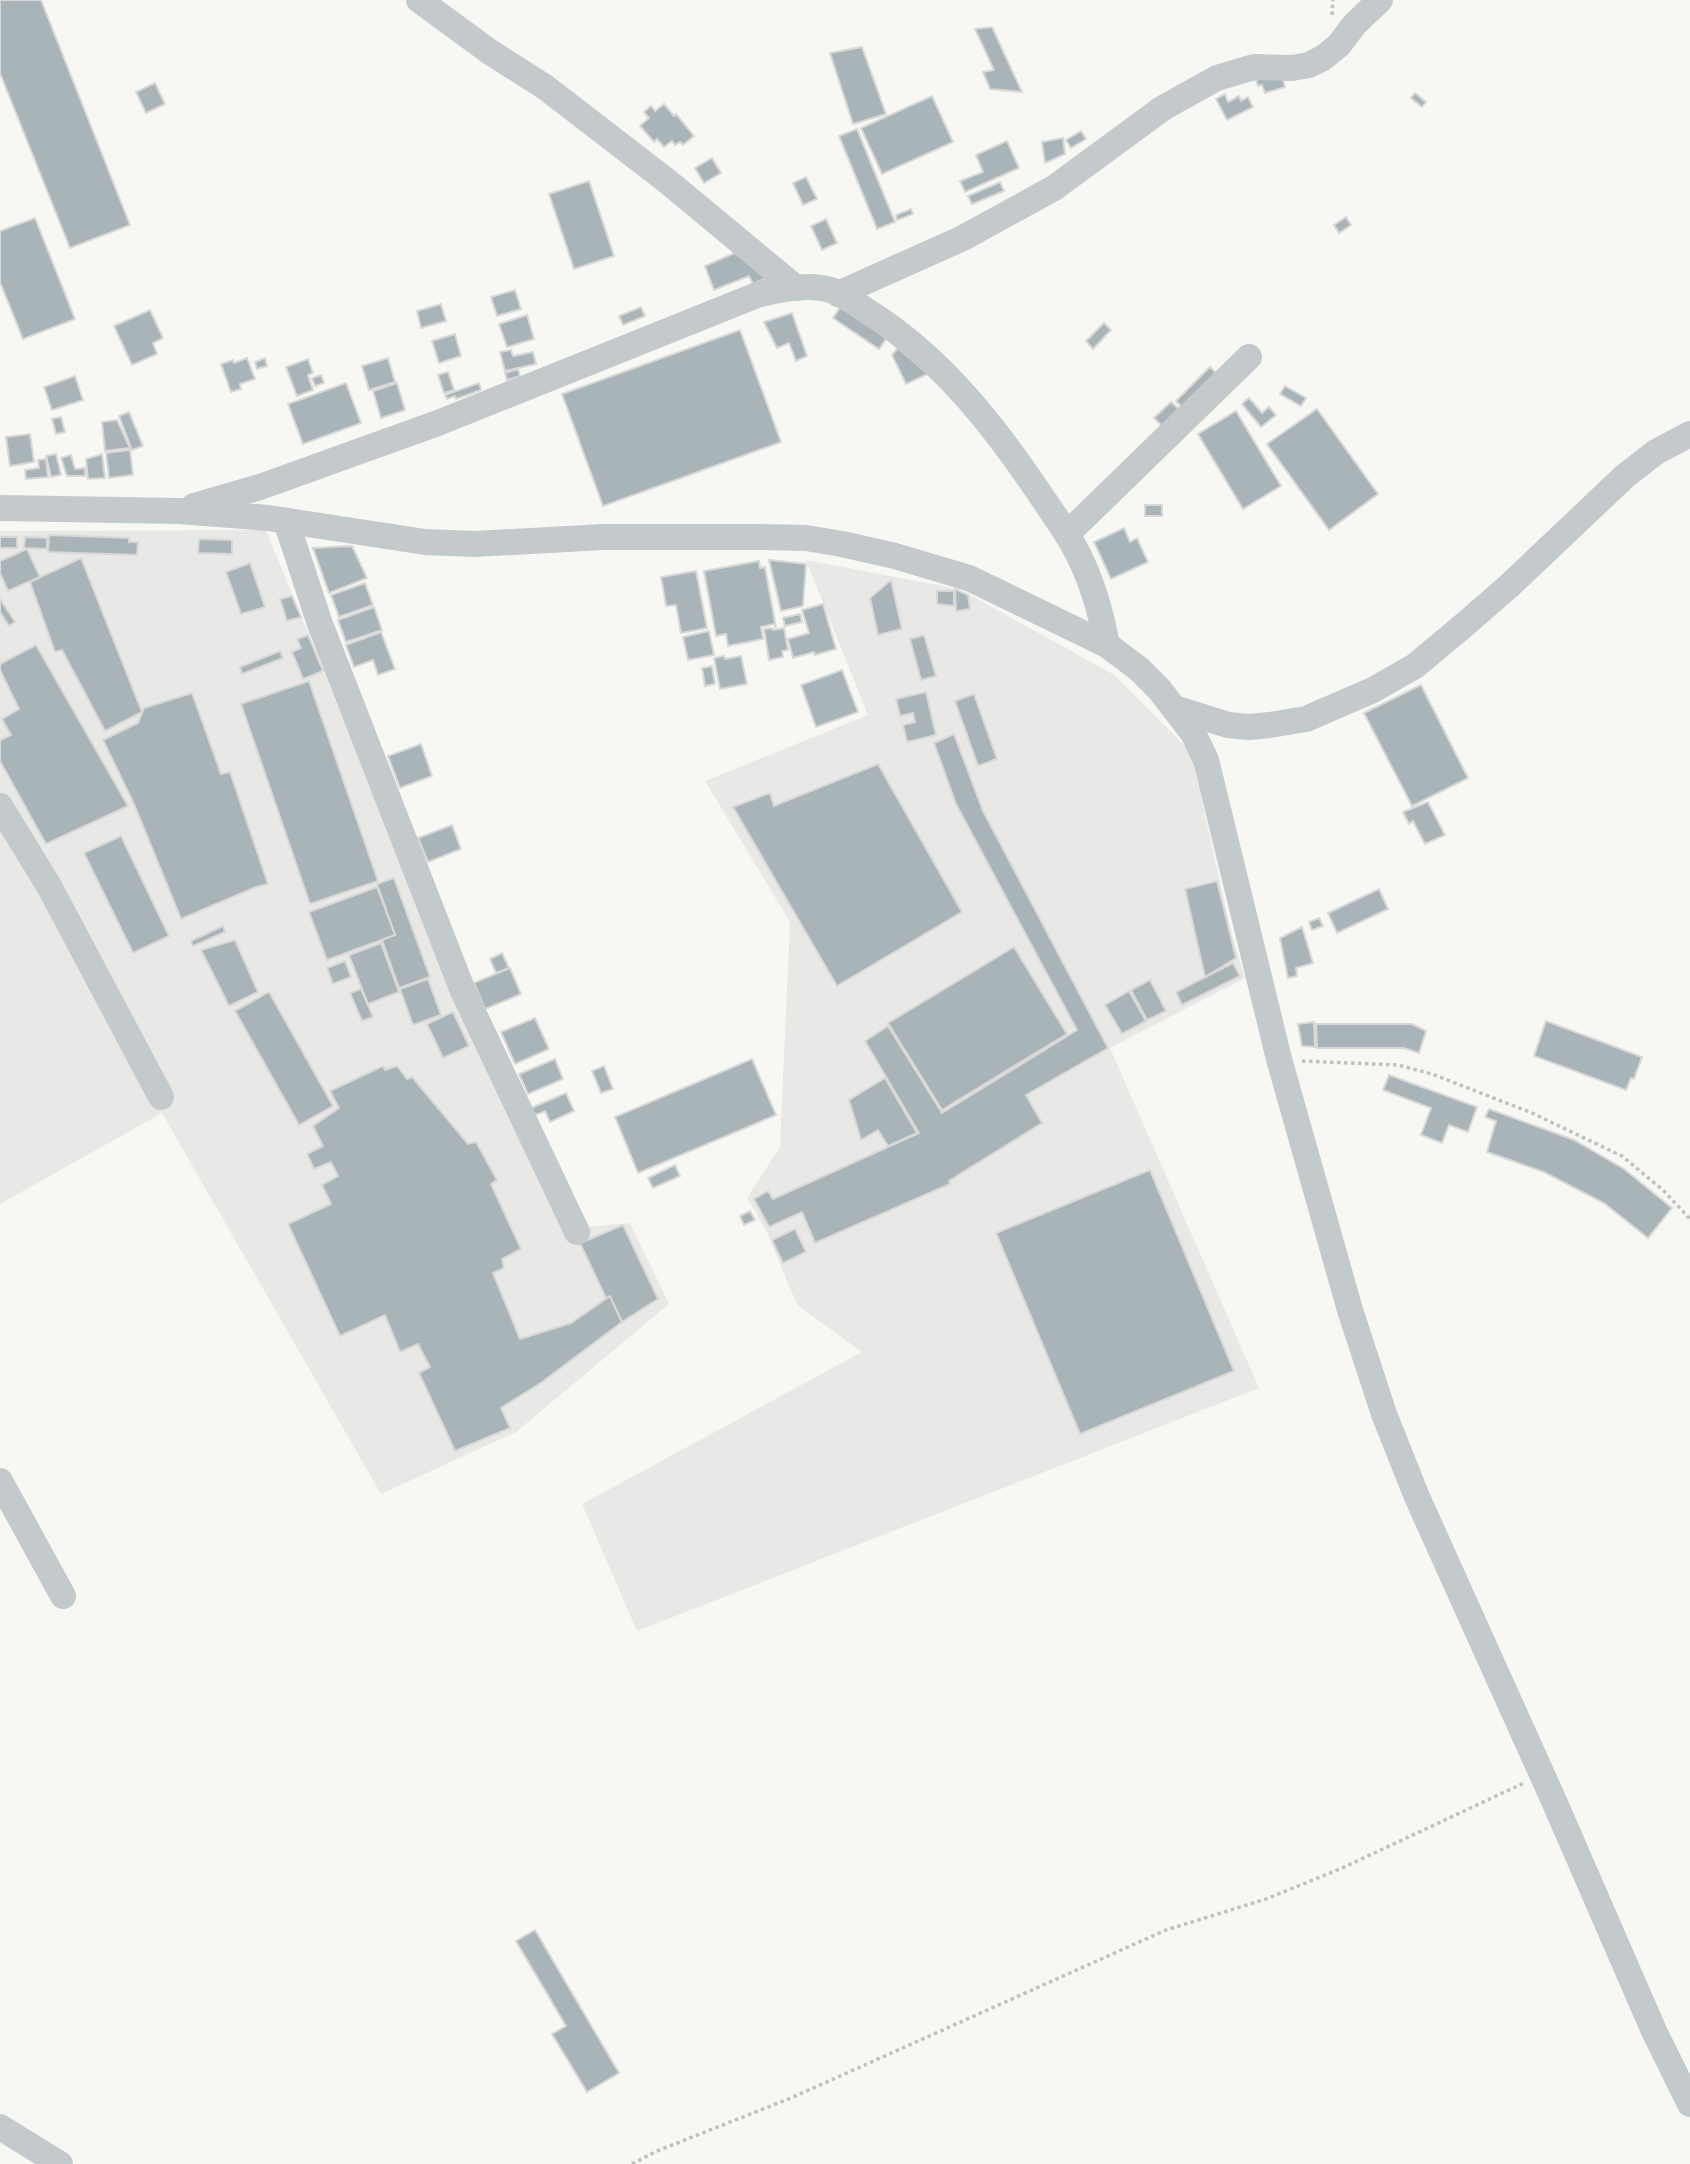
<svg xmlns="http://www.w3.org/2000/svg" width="1690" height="2164" font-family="'Varela Round',sans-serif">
<rect width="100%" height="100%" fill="#f7f7f4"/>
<g fill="#e8e8e7">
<polygon points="266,530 466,1022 570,1228 630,1223 669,1304 516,1432 381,1494 162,1113 0,1204 0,531"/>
<polygon points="806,560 959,589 1113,674 1191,752 1231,932 1245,978 1110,1048 1259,1388 637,1631 582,1504 862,1352 797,1305 766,1230 747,1198 780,1147 790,922 705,781 868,715"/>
</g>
<g fill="#a8b4b7" stroke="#d9d8d6" stroke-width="2">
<polygon points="0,0 41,0 130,225 70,248 0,73"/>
<polygon points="992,27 1022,92 990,89 983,72 994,70 975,29"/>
<polygon points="862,47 886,114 853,124 830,53"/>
<polygon points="1281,73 1285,87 1265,93 1262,85 1258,86 1256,80"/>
<polygon points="155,83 165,104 146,113 136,92"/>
<polygon points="1415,93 1426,102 1422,107 1411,98"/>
<polygon points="1225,94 1228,102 1239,96 1241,101 1248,97 1253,107 1227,120 1216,99"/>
<polygon points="932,96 953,142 882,174 861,128"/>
<polygon points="664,104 674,116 676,114 694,136 683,145 680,142 675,145 672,141 664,147 657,139 654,142 640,126 649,118 644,112 651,106 655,111"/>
<polygon points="857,129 895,222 877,229 839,136"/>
<polygon points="1081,131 1086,139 1071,148 1066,140"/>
<polygon points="1063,138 1065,154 1045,163 1042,142"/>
<polygon points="1007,141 1019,168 965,192 960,181 983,172 976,155"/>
<polygon points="712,158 721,173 704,183 695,168"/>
<polygon points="806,177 817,199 803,205 793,183"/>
<polygon points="589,181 614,256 574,269 549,194"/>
<polygon points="1000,182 1004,191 972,204 968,196"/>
<polygon points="911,209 913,214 897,220 896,215"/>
<polygon points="1346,217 1351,225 1339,233 1334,225"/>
<polygon points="35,218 75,319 23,339 0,282 0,231"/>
<polygon points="826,219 837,243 822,250 811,226"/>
<polygon points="744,249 769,277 753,284 749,276 714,290 705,266"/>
<polygon points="515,290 521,309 497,316 491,297"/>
<polygon points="441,304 446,321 421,328 417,311"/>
<polygon points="842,305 888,336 879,349 833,318"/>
<polygon points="641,307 645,316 623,325 619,316"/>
<polygon points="150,310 163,338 153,343 157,354 132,365 114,326"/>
<polygon points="792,313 807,356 796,361 789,343 777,348 764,322"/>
<polygon points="527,315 534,339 507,347 499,324"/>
<polygon points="1104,323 1111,330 1093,349 1086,341"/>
<polygon points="740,330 781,442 603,506 562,394"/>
<polygon points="455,334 461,356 439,363 432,341"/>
<polygon points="898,348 928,374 906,384 892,355"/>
<polygon points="511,350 513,356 533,352 536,364 505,371 500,352"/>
<polygon points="247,358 255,379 240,384 241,389 231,392 221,364 233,360 234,363"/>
<polygon points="265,358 267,366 257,369 255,362"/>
<polygon points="388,358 395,382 369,390 362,366"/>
<polygon points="308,359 313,373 308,375 313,390 297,396 286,367"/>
<polygon points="1210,367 1217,374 1183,408 1176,401"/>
<polygon points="518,369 520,376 507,380 505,373"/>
<polygon points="448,372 454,390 444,393 438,375"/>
<polygon points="321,375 324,383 315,386 312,378"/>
<polygon points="75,376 83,400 52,410 44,387"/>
<polygon points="346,383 361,423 303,444 288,404"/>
<polygon points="397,383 405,410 381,418 373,391"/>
<polygon points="479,383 481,390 456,399 455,396 447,399 445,395"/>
<polygon points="1285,386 1306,398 1301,406 1280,394"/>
<polygon points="1249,398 1262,413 1269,407 1276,415 1261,427 1242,404"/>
<polygon points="1171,402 1180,410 1163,427 1154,418"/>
<polygon points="1317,409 1378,494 1329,530 1267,444"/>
<polygon points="1236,411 1281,486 1243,509 1198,434"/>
<polygon points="129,412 143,446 132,450 119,416"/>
<polygon points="61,417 65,432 56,434 52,419"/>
<polygon points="117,420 130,448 105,451 102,422"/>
<polygon points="30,434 34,462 10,466 6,437"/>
<polygon points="130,450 133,475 109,478 106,453"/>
<polygon points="56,454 61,475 51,477 46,456"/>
<polygon points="102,454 105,478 88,479 86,459"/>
<polygon points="71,455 75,469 85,468 85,476 67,476 61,458"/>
<polygon points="46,459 48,477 26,479 25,470 39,468 38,460"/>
<rect x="1145" y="505" width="17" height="11"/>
<polygon points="1124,528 1130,542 1137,538 1148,562 1111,579 1094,542"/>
<polygon points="49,535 129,538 129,542 138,542 137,555 48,552"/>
<rect x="0" y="537" width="17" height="11"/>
<polygon points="25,537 47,538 47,549 24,548"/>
<polygon points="199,539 232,540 232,554 198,553"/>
<polygon points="352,546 367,578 329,593 313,548"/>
<polygon points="27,549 40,577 8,591 0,573 0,561"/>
<polygon points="81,558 142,712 105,731 62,650 55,652 30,582"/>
<polygon points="769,560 806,564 803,606 781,611"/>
<polygon points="759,561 760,568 765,567 776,628 774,624 761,627 763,639 728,646 726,634 716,636 704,571"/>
<polygon points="250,563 265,607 241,614 226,572"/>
<polygon points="696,571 707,628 681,633 676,605 666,606 661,577"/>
<polygon points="891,580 902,629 878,635 870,598"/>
<polygon points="365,583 373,605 339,617 331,595"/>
<polygon points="955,589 968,595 970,609 956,611"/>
<polygon points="937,591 954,591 954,606 937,604"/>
<polygon points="292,596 301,617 287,621 280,599"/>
<polygon points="0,599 15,622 9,626 0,612"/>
<polygon points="823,604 836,649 815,655 814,652 793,658 788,639 809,633 802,610"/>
<polygon points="374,607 382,630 346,642 338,620"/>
<polygon points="800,614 802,622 785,626 783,618"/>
<polygon points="772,628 773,630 784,628 788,650 782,651 783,657 769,660 764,629"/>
<polygon points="709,631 714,655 688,660 683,637"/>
<polygon points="381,632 395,669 378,675 373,660 354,667 346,645"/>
<polygon points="308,635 323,671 303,679 292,652 301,648 297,639"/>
<polygon points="924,635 936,676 921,680 910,639"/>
<polygon points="36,645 128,806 46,844 0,761 0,740 11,735 2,719 19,709 0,670 0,664"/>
<polygon points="280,651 283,658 242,674 240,667"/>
<polygon points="724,656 725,659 741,656 747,684 720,689 714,658"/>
<polygon points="712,666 715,684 705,686 702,668"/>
<polygon points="842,670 858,712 816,727 801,685"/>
<polygon points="309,681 378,881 310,904 241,704"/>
<polygon points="1421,685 1468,778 1412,806 1364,713"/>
<polygon points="926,692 936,735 907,742 903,725 915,722 913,713 900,716 896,699"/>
<polygon points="192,693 221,774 230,772 268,884 256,887 181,919 134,804 103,740 138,723 144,708"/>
<polygon points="974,694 997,759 978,766 955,701"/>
<polygon points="954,734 983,811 1108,1048 1026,1095 1042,1123 949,1181 950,1184 815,1243 802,1212 769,1227 754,1199 768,1191 773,1199 919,1133 865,1041 888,1026 942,1113 1077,1030 956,804 934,743"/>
<polygon points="421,744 432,776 400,788 388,756"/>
<polygon points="878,764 962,912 837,986 733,807 770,793 774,806"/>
<polygon points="1428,802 1445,835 1425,844 1413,821 1409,824 1403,812"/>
<polygon points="452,825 461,849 428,862 418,838"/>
<polygon points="121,836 169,936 133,953 84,853"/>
<polygon points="394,878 430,977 399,988 382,940 395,935 377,884"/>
<polygon points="1217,881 1236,958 1205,977 1185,889"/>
<polygon points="377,887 395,935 327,960 309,912"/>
<polygon points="1379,889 1388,909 1337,933 1328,913"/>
<polygon points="1319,918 1323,926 1312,930 1309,922"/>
<polygon points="223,926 225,932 193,946 191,941"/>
<polygon points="1302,927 1313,963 1296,968 1297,976 1288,978 1280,938"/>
<polygon points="235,940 258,992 229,1006 201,950"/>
<polygon points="381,943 399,992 368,1004 349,955"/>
<polygon points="1014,947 1067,1034 942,1110 888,1023"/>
<polygon points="502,953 509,968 496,973 490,959"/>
<polygon points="345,961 351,977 333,984 327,968"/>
<polygon points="1233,963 1240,976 1182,1005 1176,992"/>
<polygon points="510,968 521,994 485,1009 474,983"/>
<polygon points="428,979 441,1015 413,1025 400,989"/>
<polygon points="1150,980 1166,1011 1147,1020 1131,990"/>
<polygon points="361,989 373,1017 362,1021 350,993"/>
<polygon points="1129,991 1146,1021 1122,1034 1105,1005"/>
<polygon points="269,992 333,1106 299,1125 235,1011"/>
<polygon points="453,1012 469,1046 443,1058 427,1024"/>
<polygon points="535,1018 549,1049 515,1064 501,1032"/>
<polygon points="1546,1021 1642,1057 1634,1079 1631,1078 1626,1090 1534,1056"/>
<polygon points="1314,1022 1315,1047 1302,1046 1298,1024"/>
<polygon points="1316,1024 1412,1024 1426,1031 1419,1053 1404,1048 1317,1048"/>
<polygon points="555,1059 563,1079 528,1094 519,1074"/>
<polygon points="752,1059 776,1115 638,1173 615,1117"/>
<polygon points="383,1066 385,1070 397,1066 407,1079 412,1077 468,1144 476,1142 497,1180 491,1184 521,1249 502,1259 504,1268 493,1273 520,1339 571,1323 610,1296 622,1322 542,1382 501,1408 510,1428 455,1451 419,1373 430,1367 418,1344 400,1352 385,1315 340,1336 288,1224 331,1204 322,1185 338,1176 331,1162 314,1169 307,1154 323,1146 313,1126 339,1108 330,1091"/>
<polygon points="604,1066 613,1089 601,1093 592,1071"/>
<polygon points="1389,1075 1477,1107 1468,1132 1449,1125 1442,1143 1421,1135 1431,1108 1383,1090"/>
<polygon points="885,1078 917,1133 888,1146 878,1130 861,1140 849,1100"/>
<polygon points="566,1093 574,1111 550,1122 545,1111 535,1115 531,1108"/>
<polygon points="1489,1109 1574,1140 1624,1169 1672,1208 1648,1238 1604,1203 1544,1172 1487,1152 1496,1121 1485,1117"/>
<polygon points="675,1165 680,1176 653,1188 648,1178"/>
<polygon points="1150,1170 1234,1371 1080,1434 996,1233"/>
<polygon points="750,1211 755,1220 744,1225 740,1216"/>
<polygon points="623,1225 658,1299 622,1322 610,1296 606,1298 580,1243"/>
<polygon points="795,1229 806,1252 783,1263 772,1240"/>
<polygon points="535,1930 619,2073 587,2092 552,2034 566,2026 516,1941"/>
</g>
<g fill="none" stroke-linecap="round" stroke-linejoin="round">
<g stroke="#bdc1c2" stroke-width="3.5" stroke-dasharray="3.5 3.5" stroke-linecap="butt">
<polyline points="1332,15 1333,0"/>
<polyline points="1302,1061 1398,1065 1432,1074 1532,1113 1622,1156 1664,1191 1690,1219"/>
<polyline points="632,2164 657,2151 791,2098 1166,1930 1266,1899 1340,1869 1524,1783"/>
</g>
<g stroke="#c4c9cb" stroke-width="26">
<polyline points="419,0 490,52 545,87 667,181 796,288"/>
<polyline points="838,294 963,238 1054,188 1163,108 1217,78 1254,67 1292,68 1309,65 1323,58 1339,45 1354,25 1380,0"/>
<path d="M194,506L260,487L438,423L757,295C779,289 808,283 831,290C843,294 856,304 867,311C942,358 996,428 1044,500C1056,518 1069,535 1078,554C1093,583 1101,613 1107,645"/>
<polyline points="0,508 179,511 268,518 425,542 474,544 604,537 760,537 806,538 842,544 895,556 969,578 1107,645 1139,669 1159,689 1193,733 1206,760 1279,1059 1350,1310 1384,1414 1417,1497 1554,1801 1654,2031 1690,2104"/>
<polyline points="286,521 320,624 463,991 577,1232"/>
<polyline points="1067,534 1249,357"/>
<polyline points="1174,708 1228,725 1249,727 1270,725 1306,719 1373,690 1415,666 1463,626 1509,586 1625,476 1656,452 1690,434"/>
<polyline points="0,806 49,886 161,1097"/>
<polyline points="0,1481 63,1596"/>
<polyline points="0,2127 60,2164"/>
</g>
</g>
</svg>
